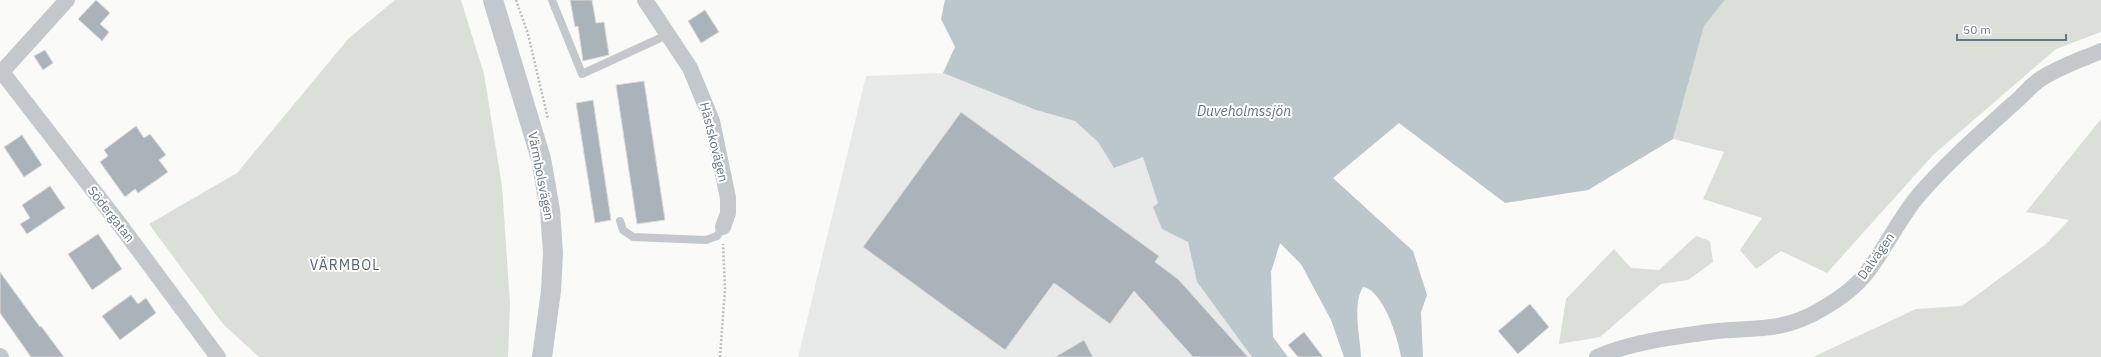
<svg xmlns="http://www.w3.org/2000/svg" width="2101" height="357" font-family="'IBM Plex Sans',sans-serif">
<rect width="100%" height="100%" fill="#fafaf8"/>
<polygon fill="#e8e9e9" points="943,73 1036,110 1075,121 1098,142 1114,168 1143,156 1158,203 1162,229 1188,242 1197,282 1252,357 798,357 866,76"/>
<g fill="#dadfd7">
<polygon points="395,0 461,0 484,74 502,186 510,304 508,357 259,357 223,324 149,224 237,173 349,38"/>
<polygon points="1725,0 2101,0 2101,32 2056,49 1933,155 1827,273 1781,251 1756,269 1740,250 1762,218 1703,199 1724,152 1673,139 1704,26"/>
<polygon points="2101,119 2101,357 1813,357 1916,309 1962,306 2045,245 2069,220 2026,212"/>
<polygon points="1696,236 1710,241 1713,262 1688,280 1661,284 1600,337 1559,344 1566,299 1614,249 1631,268 1659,270"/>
</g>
<path fill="#bbc7cb" d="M945,0H1725L1704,26L1673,139L1588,190L1505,203L1399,123L1333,178L1413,251L1427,295L1421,312L1423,357H1401C1398,338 1383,290 1363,287C1352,305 1360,336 1361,357H1344L1331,320L1301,264L1280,243L1271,272L1273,337L1288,357H1252L1197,282L1188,242L1162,229L1153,207L1158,203L1143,157L1114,168L1098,142L1075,121L1036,110L943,73L955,47L941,19Z"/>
<g fill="#aab3b9" stroke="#dcdcda">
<polygon points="96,0 110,13 100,24 109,32 102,41 78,19"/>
<polygon points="570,0 592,0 596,23 604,22 609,55 583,61 578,26 575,27"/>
<polygon points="705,10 719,32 701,43 688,21"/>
<polygon points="45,50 53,63 43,70 34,56"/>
<polygon points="644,81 665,220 637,224 616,85"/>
<polygon points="593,100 611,220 595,223 576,103"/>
<polygon points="961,112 1159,256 1155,262 1178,279 1248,357 1193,357 1134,291 1110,324 1054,283 1005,350 863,247"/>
<polygon points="136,126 144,138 150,134 166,155 159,160 168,172 138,193 135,189 125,197 100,162 108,156 104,150"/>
<polygon points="22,135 42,165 24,177 4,147"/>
<polygon points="50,186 65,208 27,234 20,224 30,218 22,205"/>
<polygon points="98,234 122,269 92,290 68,254"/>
<polygon points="0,272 40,327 41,326 64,357 31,357 0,313"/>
<polygon points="131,295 138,304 146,298 156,313 120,340 102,316"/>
<polygon points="1530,304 1549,327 1518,354 1498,331"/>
<polygon points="1304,332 1323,357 1298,357 1288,345"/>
<polygon points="1084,340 1093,357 1055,357"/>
</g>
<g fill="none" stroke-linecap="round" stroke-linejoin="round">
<g stroke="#bbbfc2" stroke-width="2.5" stroke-dasharray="2 2" stroke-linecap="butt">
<polyline points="516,0 528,34 548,119"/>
<polyline points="720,357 725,289 723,244"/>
</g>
<g stroke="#c3c8cc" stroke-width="8">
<polyline points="552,0 582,74 669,34"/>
<polyline points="620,221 623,230 633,237 706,240 717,236 723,227"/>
</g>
<g stroke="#c3c8cc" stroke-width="16">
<polyline points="645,0 690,68 712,121 728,198 728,213 723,227"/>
<polyline points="2,72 120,225 218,357"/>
<polyline points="0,74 67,0"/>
<polyline points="0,356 1,357"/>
<path d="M1597,357C1631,342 1672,337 1709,332C1750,327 1782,333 1820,310C1838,300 1856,287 1868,271C1886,247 1899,219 1918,196C1947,162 1981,133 2014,103C2023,96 2030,86 2039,80C2058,67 2080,60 2101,51"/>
</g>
<polyline stroke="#c3c8cc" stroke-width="20" points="493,0 541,159 550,210 553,253 551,291 542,357"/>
</g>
<g text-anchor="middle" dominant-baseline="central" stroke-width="4" stroke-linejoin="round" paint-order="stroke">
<g font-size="13" fill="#657683" stroke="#fff">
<text transform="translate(714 142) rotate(76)">Hästskovägen</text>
<text transform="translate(541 176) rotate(79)">Värmbolsvägen</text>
<text transform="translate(111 214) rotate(52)">Södergatan</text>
<text transform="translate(1876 256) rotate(-55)">Dalvägen</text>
</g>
<g font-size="14" font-style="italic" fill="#60757c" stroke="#fff">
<text x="1244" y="111">Duveholmssjön</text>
</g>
<g font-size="14" letter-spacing="1" fill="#57646e" stroke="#fff">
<text x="345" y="265">VÄRMBOL</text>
</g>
</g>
<path d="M1957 34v6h109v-6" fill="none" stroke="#657683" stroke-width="2"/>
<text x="1963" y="34" font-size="12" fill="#657683" stroke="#ffffff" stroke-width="3" paint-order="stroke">50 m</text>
</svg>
